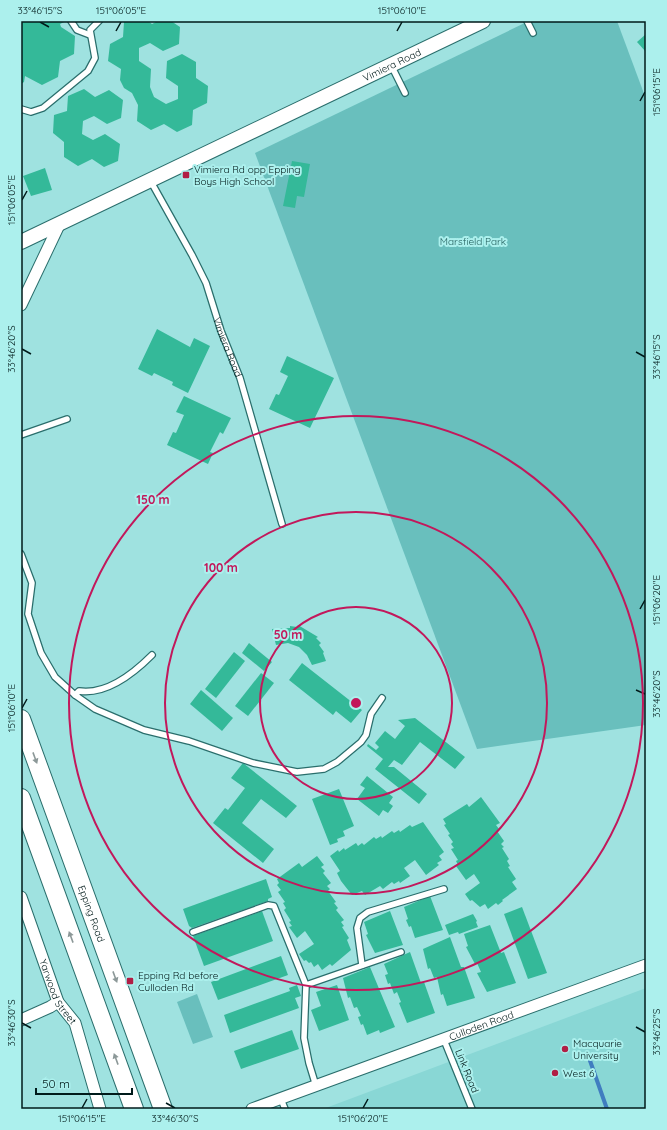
<svg xmlns="http://www.w3.org/2000/svg" width="667" height="1130" font-family="Quicksand,sans-serif">
<rect width="100%" height="100%" fill="#9fe2e0"/>
<polygon fill="#89d7d5" points="646,988 646,1109 323,1109"/>
<g fill="#69bfbd">
<polygon points="529,21 617,21 646,99 646,725 477,749 255,153"/>
<polygon points="197,994 213,1037 193,1044 177,1002"/>
</g>
<g fill="none" stroke-linecap="round" stroke-linejoin="round">
<polyline stroke="#407dc0" stroke-width="4" points="588,1055 607,1109"/>
</g>
<g fill="#34b999">
<polygon points="21,21 66,21 60,24 61,27 75,36 74,54 60,61 58,77 42,85 25,76 24,82 21,84"/>
<polygon points="128,21 148,21 152,24 158,21 171,21 180,27 179,44 163,51 150,43 139,48 139,61 151,69 150,87 154,97 166,104 178,99 178,86 166,78 167,61 182,54 196,62 196,78 208,86 207,103 193,110 192,125 177,132 164,124 151,130 137,121 138,105 132,93 124,88 120,80 121,69 108,61 110,44 123,37 124,22"/>
<polygon points="646,34 646,52 637,42"/>
<polygon points="84,89 95,97 109,90 123,100 121,118 107,124 94,116 83,121 82,134 93,140 105,134 120,144 118,161 104,167 92,159 78,166 64,157 64,142 53,133 54,115 67,111 68,96"/>
<polygon points="292,161 310,164 304,197 297,196 295,208 283,206"/>
<polygon points="45,168 52,190 31,196 23,176"/>
<polygon points="157,329 190,347 194,338 210,346 188,393 172,385 173,382 154,373 152,376 138,369"/>
<polygon points="287,356 334,378 310,428 269,409 276,394 279,395 288,376 280,372"/>
<polygon points="184,396 231,418 223,434 220,432 210,452 213,453 208,464 167,445 173,432 176,433 184,415 176,412"/>
<polygon points="298,625 318,637 316,638 321,643 319,645 324,652 323,653 326,661 312,665 307,655 299,647 288,643 276,645 272,629 290,628 290,626 297,627"/>
<polygon points="249,643 272,662 264,671 242,653"/>
<polygon points="234,652 245,661 216,698 205,689"/>
<polygon points="302,663 362,710 351,723 336,711 333,715 289,680"/>
<polygon points="261,673 274,683 248,716 235,706"/>
<polygon points="201,690 233,718 222,731 190,704"/>
<polygon points="415,718 465,757 455,769 420,742 402,765 394,760 388,767 394,767 427,794 419,804 375,769 383,759 367,746 368,744 376,750 379,747 375,743 385,731 395,739 405,726 398,720"/>
<polygon points="243,763 297,806 286,818 261,799 242,823 274,849 263,863 213,823 225,808 228,810 245,788 231,778"/>
<polygon points="367,776 393,797 389,803 393,806 388,813 383,810 379,816 357,799 365,788 360,785"/>
<polygon points="339,789 354,826 343,831 345,836 337,839 338,842 330,845 312,799"/>
<polygon points="481,797 500,823 496,825 499,829 497,831 504,841 501,844 504,847 502,848 509,859 507,861 510,866 508,867 516,879 512,882 517,889 502,900 503,901 498,905 496,903 488,909 485,904 480,907 472,900 470,901 465,894 480,883 474,874 466,880 456,866 458,865 456,861 458,860 451,849 454,848 451,844 453,842 448,835 450,834 444,825 446,824 443,819 467,804 469,807"/>
<polygon points="423,822 444,852 439,856 442,860 437,863 439,865 426,875 415,860 404,868 410,876 400,883 399,881 394,884 392,882 383,889 380,886 365,895 362,891 352,895 341,881 337,873 340,871 330,856 338,850 339,852 344,848 345,850 356,843 358,846 362,843 364,845 374,837 376,839 381,836 382,838 392,831 394,833 399,830 400,832 410,825 412,827"/>
<polygon points="317,856 324,865 321,867 325,871 323,873 331,883 327,886 330,889 328,891 336,902 334,903 338,908 336,910 344,920 341,922 344,926 342,927 349,938 347,940 351,950 332,966 330,964 322,970 318,964 314,967 311,962 309,963 306,960 304,961 299,954 314,944 305,931 297,938 289,927 292,926 289,922 291,921 284,910 286,908 283,903 285,902 278,892 281,890 277,885 279,883 277,879 299,863 302,867"/>
<polygon points="266,879 272,897 268,899 268,901 192,928 189,926 183,909"/>
<polygon points="430,896 443,930 415,938 411,926 409,927 406,920 408,919 404,907"/>
<polygon points="522,907 547,973 528,979 504,914"/>
<polygon points="262,911 273,941 204,966 193,936"/>
<polygon points="390,911 403,945 375,953 366,935 368,934 364,922"/>
<polygon points="473,914 477,921 476,922 478,927 459,934 458,932 449,935 445,925"/>
<polygon points="490,925 501,953 504,952 516,983 487,992 477,973 481,972 477,963 475,964 466,947 468,946 464,934"/>
<polygon points="450,937 461,967 464,967 475,998 447,1006 443,994 441,995 437,977 434,978 430,968 428,969 423,949"/>
<polygon points="410,952 421,983 424,982 435,1013 407,1023 399,1003 401,1002 397,992 394,994 390,983 388,984 385,975 388,974 384,964"/>
<polygon points="281,956 288,975 218,1000 211,982"/>
<polygon points="370,967 395,1027 380,1033 379,1030 367,1035 363,1024 361,1025 358,1017 361,1016 357,1007 354,1008 350,997 348,998 343,978"/>
<polygon points="297,985 301,996 295,998 299,1008 230,1033 224,1015 290,991 289,988"/>
<polygon points="337,985 349,1020 319,1031 311,1010 321,1006 316,992"/>
<polygon points="292,1030 299,1049 241,1069 234,1051"/>
</g>
<g fill="none" stroke-linecap="round" stroke-linejoin="round">
<g stroke="#2a6e6c" stroke-width="8">
<g id="service">
<polyline points="71,21 77,30 90,35"/>
<polyline points="527,21 533,33"/>
<polyline points="391,65 405,93"/>
<polyline points="21,109 31,112 43,108 88,71 95,58 90,30 99,21"/>
<path id="s1" d="M150,180L192,255L206,283L221,331L240,378L282,524"/>
<polyline points="21,435 67,419"/>
<path d="M21,554L32,583L28,614L41,653L55,677L75,695L79,691C106,695 134,673 152,655"/>
<polyline points="75,695 95,709 144,730 189,741 253,763 297,772 324,769 337,762 361,742 366,735 371,714 382,698"/>
<polyline points="193,932 268,905 274,906 306,985 304,1038 309,1063 316,1086"/>
<polyline points="362,965 357,928 360,918 368,912 444,889"/>
<polyline points="306,985 401,952"/>
<polyline points="444,1040 472,1109"/>
<polyline points="281,1099 285,1109"/>
</g>
</g>
<g stroke="#2a6e6c" stroke-width="13">
<g id="minor">
<polyline points="21,305 60,223"/>
<path id="s2" d="M21,897L58,1002L75,1023L100,1109"/>
<polyline points="21,1020 50,1007 58,1002"/>
<path id="s3" d="M252,1109L646,965"/>
</g>
</g>
<g stroke="#2a6e6c" stroke-width="16">
<g id="tertiary">
<path id="s4" d="M21,242L483,21"/>
</g>
</g>
<g stroke="#2a6e6c" stroke-width="20">
<g id="primary">
<path id="s5" d="M21,719L163,1109"/>
<polyline points="21,798 134,1109"/>
</g>
</g>
<use href="#service" stroke="#fff" stroke-width="5.5"/>
<use href="#minor" stroke="#fff" stroke-width="11"/>
<use href="#tertiary" stroke="#fff" stroke-width="14"/>
<use href="#primary" stroke="#fff" stroke-width="18"/>
</g>
<defs><path id="oneway-solid" d="M-6-.8H1V-3.2L6.5 0L1 3.2V.8H-6Z"/></defs>
<g fill="#8c9898">
<use href="#oneway-solid" transform="translate(35 758) rotate(70)"/>
<use href="#oneway-solid" transform="translate(71 937) rotate(-110)"/>
<use href="#oneway-solid" transform="translate(115 977) rotate(70)"/>
<use href="#oneway-solid" transform="translate(116 1059) rotate(-110)"/>
</g>
<path fill="none" stroke="#001a1a" stroke-width="1.5" d="M40,22L49,27M116,31L121,22M397,31L402,22M640,101L645,92M22,200L27,191M22,349L31,354M636,352L645,357M640,609L645,600M636,690L645,694M22,708L27,699M22,1023L31,1028M636,1027L645,1032M166,1103L175,1108M82,1108L87,1099M363,1108L368,1099"/>
<g fill="none" stroke="#c2185b" stroke-width="2">
<circle cx="356" cy="703" r="96"/>
<circle cx="356" cy="703" r="191"/>
<circle cx="356" cy="703" r="287"/>
</g>
<g fill="#b11e45" stroke="#acf0ed" stroke-width="1.5">
<rect x="182" y="171" width="8" height="8" rx="2"/>
<rect x="126" y="977" width="8" height="8" rx="2"/>
<circle cx="565" cy="1049" r="4"/>
<circle cx="555" cy="1073" r="4"/>
</g>
<g text-anchor="middle" dominant-baseline="central" stroke-width="4" stroke-linejoin="round" paint-order="stroke">
<g font-size="10" fill="#001a1a" stroke="#acf0ed">
<text stroke="none"><textPath href="#s4" startOffset="411">Vimiera Road</textPath></text>
<text stroke="none"><textPath href="#s1" startOffset="185">Vimiera Road</textPath></text>
<text stroke="none"><textPath href="#s5" startOffset="207">Epping Road</textPath></text>
<text stroke="none"><textPath href="#s2" startOffset="102">Yarwood Street</textPath></text>
<text stroke="none"><textPath href="#s3" startOffset="244">Culloden Road</textPath></text>
<text transform="translate(467 1071) rotate(68)">Link Road</text>
</g>
<g font-size="10" fill="#001a1a" stroke="#acf0ed" text-anchor="start">
<text x="194" y="169">Vimiera Rd opp Epping<tspan x="194" dy="12">Boys High School</tspan></text>
<text x="138" y="975">Epping Rd before<tspan x="138" dy="12">Culloden Rd</tspan></text>
<text x="573" y="1043">Macquarie<tspan x="573" dy="12">University</tspan></text>
<text x="563" y="1073">West 6</text>
</g>
<g font-size="10" fill="#225e5c" stroke="#acf0ed">
<text x="473" y="241">Marsfield Park</text>
</g>
</g>
<circle cx="356" cy="703" r="6" fill="#c2185b" stroke="#acf0ed" stroke-width="2"/>
<g font-size="12" text-anchor="middle" font-weight="bold" fill="#c2185b" stroke="#acf0ed" stroke-width="4" stroke-linejoin="round" paint-order="stroke">
<text x="153" y="504">150 m</text>
<text x="221" y="572">100 m</text>
<text x="288" y="639">50 m</text>
</g>
<rect width="667" height="1130" fill="none" stroke="#acf0ed" stroke-width="44"/>
<path d="M36 1088v6h96v-6" fill="none" stroke="#001a1a" stroke-width="2"/>
<text x="42" y="1088" font-size="12" fill="#001a1a" stroke="#acf0ed" stroke-width="3" paint-order="stroke">50 m</text>
<rect x="22" y="22" width="623" height="1086" fill="none" stroke="#001a1a" stroke-width="1.5"/>
<g font-size="10" text-anchor="middle" fill="#001a1a">
<text x="40" y="14">33°46'15"S</text>
<text x="121" y="14">151°06'05"E</text>
<text x="402" y="14">151°06'10"E</text>
<text transform="translate(656 92) rotate(-90)" y="4">151°06'15"E</text>
<text transform="translate(11 200) rotate(-90)" y="4">151°06'05"E</text>
<text transform="translate(11 349) rotate(-90)" y="4">33°46'20"S</text>
<text transform="translate(656 357) rotate(-90)" y="4">33°46'15"S</text>
<text transform="translate(656 600) rotate(-90)" y="4">151°06'20"E</text>
<text transform="translate(656 694) rotate(-90)" y="4">33°46'20"S</text>
<text transform="translate(11 708) rotate(-90)" y="4">151°06'10"E</text>
<text transform="translate(11 1023) rotate(-90)" y="4">33°46'30"S</text>
<text transform="translate(656 1032) rotate(-90)" y="4">33°46'25"S</text>
<text x="82" y="1122">151°06'15"E</text>
<text x="175" y="1122">33°46'30"S</text>
<text x="363" y="1122">151°06'20"E</text>
</g>
</svg>
